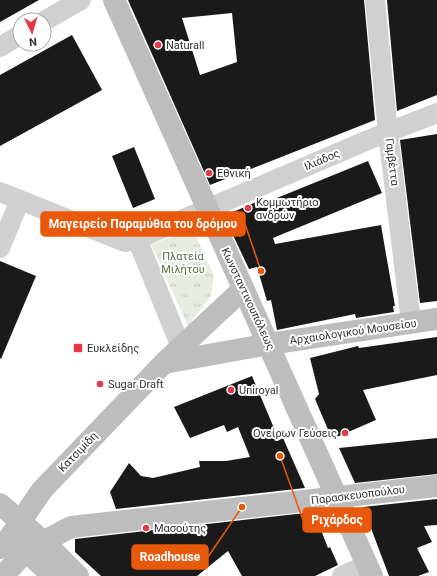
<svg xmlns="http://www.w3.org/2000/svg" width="437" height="576" font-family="Roboto,sans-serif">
<defs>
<pattern id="park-tufts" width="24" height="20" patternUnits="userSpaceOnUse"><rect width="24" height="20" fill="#e6ecdf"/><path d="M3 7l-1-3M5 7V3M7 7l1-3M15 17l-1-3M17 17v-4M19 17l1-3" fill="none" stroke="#c6cbc0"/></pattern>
</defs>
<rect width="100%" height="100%" fill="#fff"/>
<polygon fill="url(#park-tufts)" points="193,230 214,276 211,296 188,326 151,244"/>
<g fill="#1a1a1a" fill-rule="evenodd">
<polygon points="0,0 39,0 0,22"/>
<path d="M128,0H364L375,120L210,185ZM232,13L237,62L200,75L182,18Z"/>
<polygon points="387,0 437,0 437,95 397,111"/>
<polygon points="72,35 102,90 0,146 0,75"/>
<polygon points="437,134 437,301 420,303 400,140"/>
<polygon points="134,147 155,199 133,208 112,156"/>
<polygon points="368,161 382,193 273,238 275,244 381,225 395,306 393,306 394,312 356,318 355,314 277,330 271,300 267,301 257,267 249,269 224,216 265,198 267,202"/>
<polygon points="0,261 36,276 1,359 0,358"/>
<polygon points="437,337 437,375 363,390 376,420 332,439 315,399 319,394 310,358 358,346 359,348"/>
<polygon points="252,376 279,440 283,438 305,488 116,509 110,492 129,463 141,476 153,478 200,467 199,461 226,461 250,457 238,427 227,432 224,425 190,438 174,407"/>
<polygon points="437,438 437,474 355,483 339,448"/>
<polygon points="437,499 437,525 424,526 432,542 417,548 429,572 418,576 389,576 363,507"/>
<polygon points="314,512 328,548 330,547 338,565 315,576 242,576 228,551 197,576 101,576 75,552 75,539"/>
</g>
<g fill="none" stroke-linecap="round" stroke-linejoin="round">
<g stroke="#d0d0d0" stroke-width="20">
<polyline points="375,0 388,133 411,323"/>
<polyline points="44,21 81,0"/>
<polyline points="0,47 20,35"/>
<polyline points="0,192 125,242 137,239 368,140 437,113"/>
<polyline points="137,239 181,347"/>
<polyline points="0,248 20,200"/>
<polyline points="342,576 367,565"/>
</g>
<g stroke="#bdbdbd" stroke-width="22">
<polyline points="114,0 372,576"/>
<polyline points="164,363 269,344 437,319"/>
<polyline points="0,504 44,542 78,576"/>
<polyline points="16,542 53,576"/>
<polyline points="0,548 10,537 42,490 164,363 242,290"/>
<polyline points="3,576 26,551 71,527 437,486"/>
</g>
</g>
<g fill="#e63946" stroke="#fff" stroke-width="1.5">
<circle cx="158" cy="45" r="4"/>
<circle cx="209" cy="173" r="4"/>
<circle cx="248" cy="208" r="4"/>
<rect x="73" y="343" width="10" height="10" rx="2"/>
<circle cx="100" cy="384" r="4"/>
<circle cx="231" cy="390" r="4"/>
<circle cx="345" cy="433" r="4"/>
<circle cx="146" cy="528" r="4"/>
</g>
<g text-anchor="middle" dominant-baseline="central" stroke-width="4" stroke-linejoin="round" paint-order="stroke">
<g font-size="11" fill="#333" stroke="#fff" text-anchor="start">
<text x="166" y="45">Naturall</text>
<text x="217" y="173">Εθνική</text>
<text x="256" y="202">Κομμωτήριο<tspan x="256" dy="13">ανδρών</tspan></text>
<text x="87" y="348">Ευκλείδης</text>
<text x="108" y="384">Sugar Draft</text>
<text x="239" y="390">Uniroyal</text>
<text x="337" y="433" text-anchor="end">Ονείρων Γεύσεις</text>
<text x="154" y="528">Μασούτης</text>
</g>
<g font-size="11" fill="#333" stroke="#fff">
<text transform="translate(322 160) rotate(-23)">Ιλιάδος</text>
<text transform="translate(392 162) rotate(83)">Γαμβέττα</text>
<text transform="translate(248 299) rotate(65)">Κωνσταντινουπόλεως</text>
<text transform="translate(353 332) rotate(-8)">Αρχαιολογικού Μουσείου</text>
<text transform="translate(78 452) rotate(-46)">Κατσιμίδη</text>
<text transform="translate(358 495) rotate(-7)">Παρασκευοπούλου</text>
</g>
<g font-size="11" fill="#56703f" stroke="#fff">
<text x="183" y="256">Πλατεία<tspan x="183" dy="13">Μιλήτου</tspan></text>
</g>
</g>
<path fill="none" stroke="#e8590c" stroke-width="1.5" d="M261 271L245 224M280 456L303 520M242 507L208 557"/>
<g fill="#e8590c" stroke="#fff" stroke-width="1.5">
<circle cx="261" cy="271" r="4"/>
<circle cx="280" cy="456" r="4"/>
<circle cx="242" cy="507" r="4"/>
</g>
<g fill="#e8590c" stroke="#e8590c" stroke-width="1.5">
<rect x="41" y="212" width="204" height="24" rx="4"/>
<rect x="303" y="508" width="68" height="24" rx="4"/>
<rect x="132" y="545" width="76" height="24" rx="4"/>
</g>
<g font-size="12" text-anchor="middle" font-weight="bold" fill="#fff">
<text x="143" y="228">Μαγειρείο Παραμύθια του δρόμου</text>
<text x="337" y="524">Ριχάρδος</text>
<text x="170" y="561">Roadhouse</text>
</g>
<g transform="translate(32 32) rotate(175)"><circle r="19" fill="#ffffff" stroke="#adadad"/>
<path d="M0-3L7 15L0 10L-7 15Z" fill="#e63946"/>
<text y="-6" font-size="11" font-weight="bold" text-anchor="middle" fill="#333333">N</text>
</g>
</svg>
